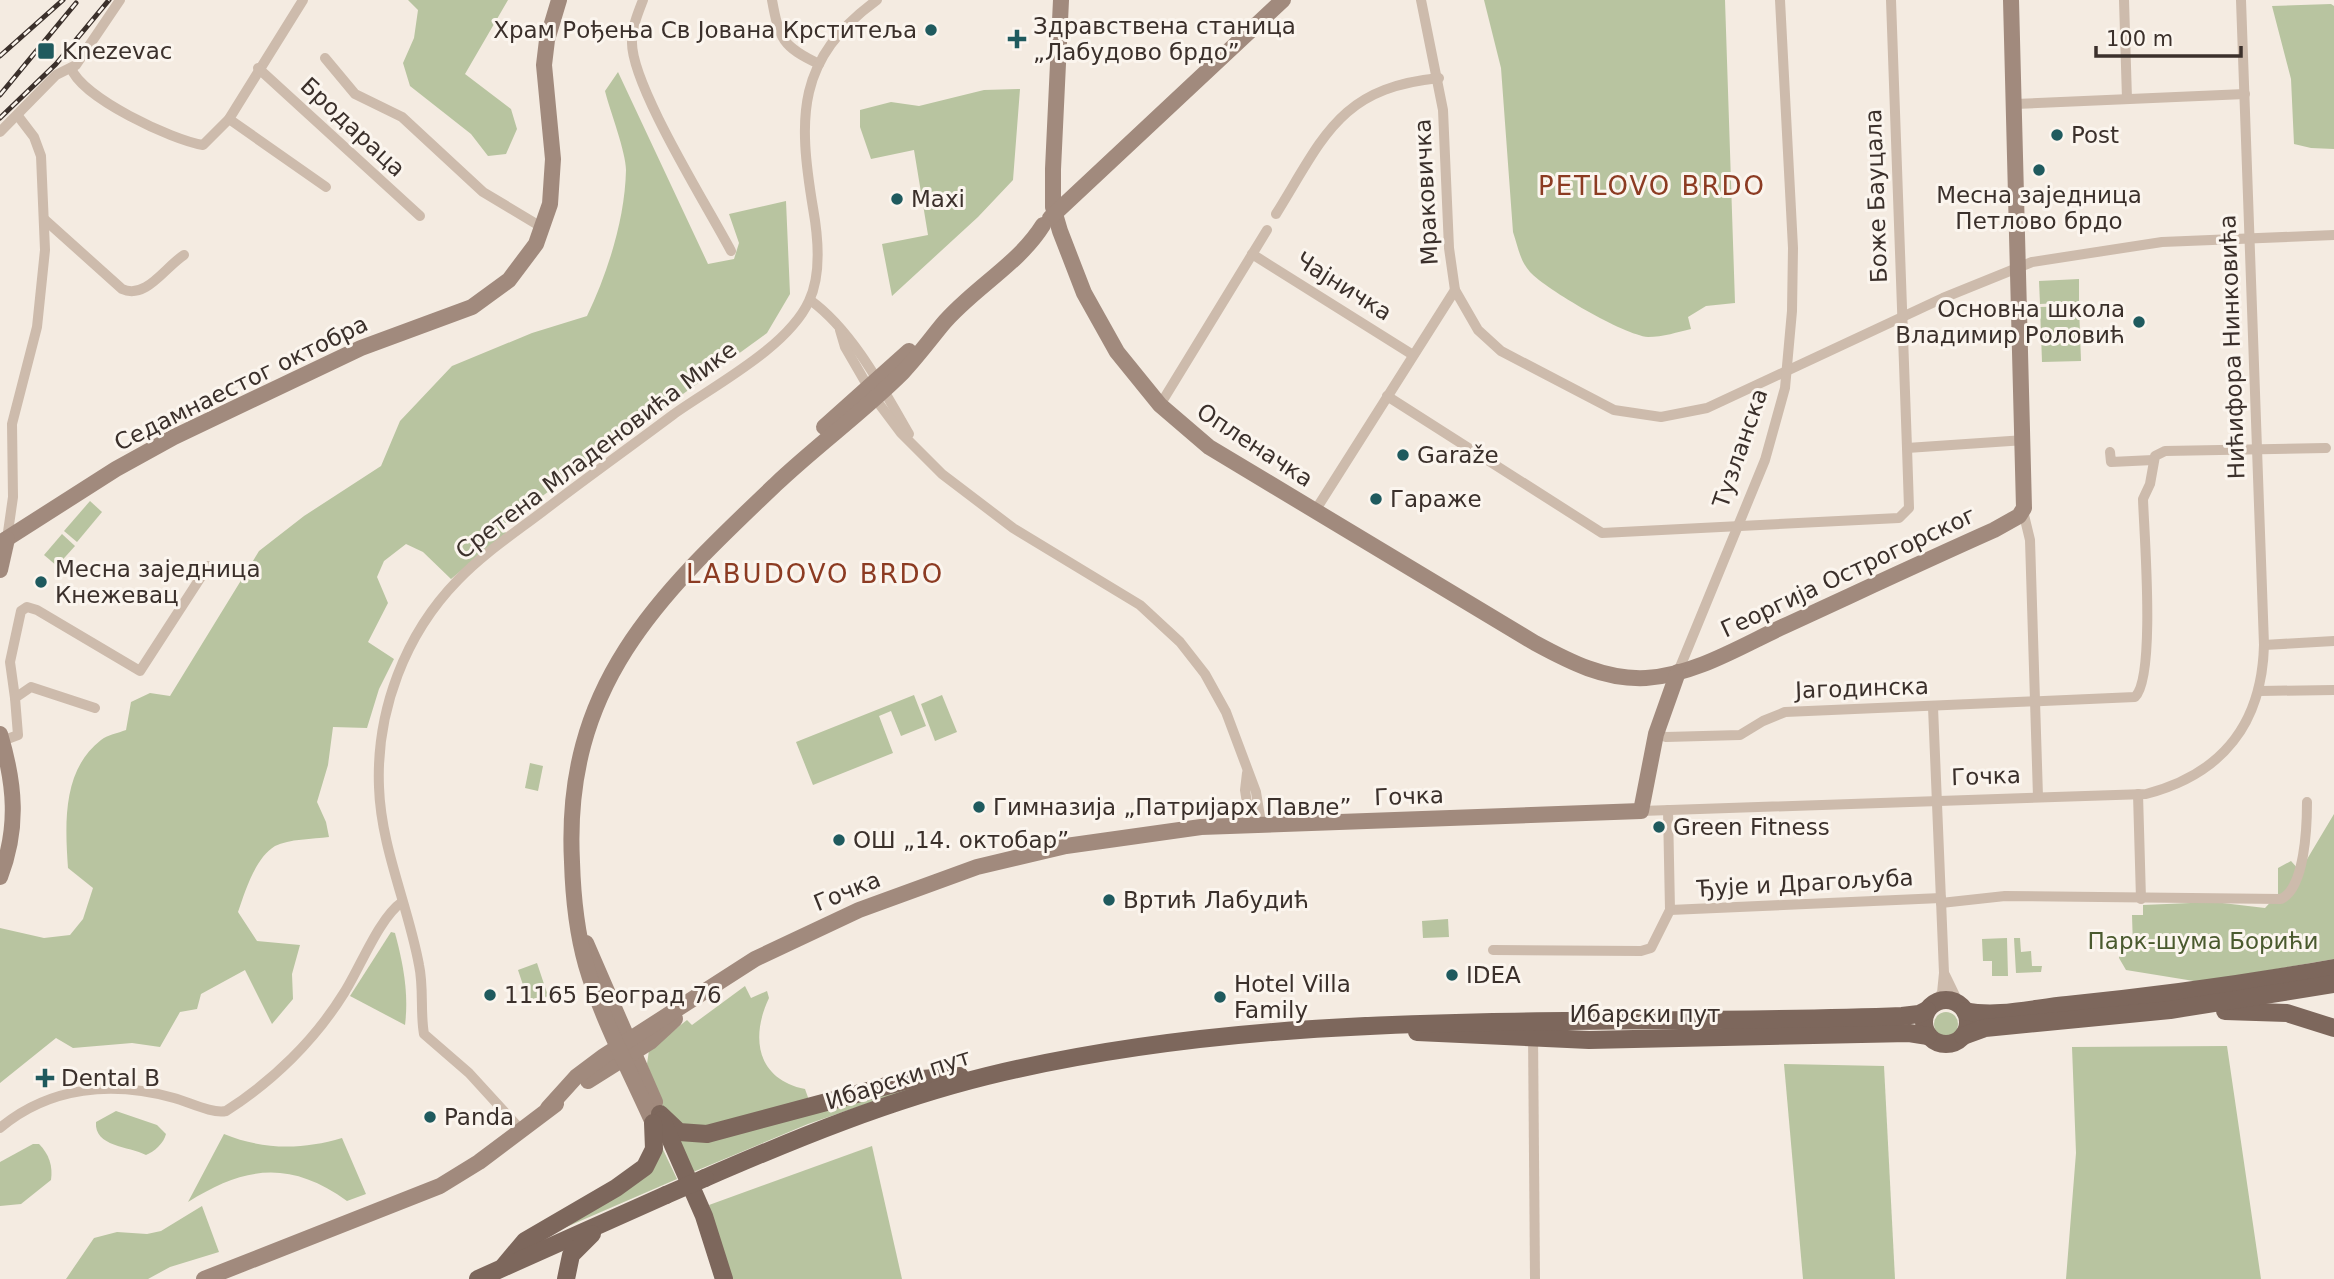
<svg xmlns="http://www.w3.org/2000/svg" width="2334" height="1279" font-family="'DejaVu Sans',sans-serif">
<rect width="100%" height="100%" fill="#f4ebe1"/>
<g fill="#b8c4a0">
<polygon points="408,0 508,0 465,74 511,109 517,129 506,154 488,156 471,134 410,86 403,63 414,38 418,10"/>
<path d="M1484,0H1725L1735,303L1706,306L1688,317L1691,329C1678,332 1663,337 1648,337C1624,335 1547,290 1530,272C1520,261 1518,247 1513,232L1501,68Z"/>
<polygon points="2331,4 2334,6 2334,149 2311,148 2294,144 2291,79 2272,6"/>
<path d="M618,72L708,264L734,259L739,243L729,214L786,201L790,294L767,333L501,526L506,533L451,579L423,552L406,544L384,561L377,577L388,603L368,642L394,659L379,689L367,728L333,727L328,765L317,802L326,822L329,837C313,839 289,839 275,846C255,858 245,892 238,912L257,941L300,945L292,974L293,999L272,1024L245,970L201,994L197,1009L180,1012L160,1047L132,1043L73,1048L56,1038L0,1083V928L44,938L70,935L83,919L93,888L68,868C65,824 62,770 101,740C107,735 118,733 126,730L131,702L150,693L170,696L259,551L304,516L381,466L400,421L452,366L532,333L587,316C608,272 625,219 626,170C626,152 610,111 605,91Z"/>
<polygon points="1020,89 1013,180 978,217 892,296 882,244 928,235 914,150 871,159 860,127 860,110 891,102 919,106 984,90"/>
<polygon points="2079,279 2079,302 2040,304 2039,281"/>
<polygon points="2079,306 2081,361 2042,362 2040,307"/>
<polygon points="90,501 102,512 77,542 64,531"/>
<polygon points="62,534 75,546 57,566 44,555"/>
<polygon points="914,695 926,726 901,736 891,711 879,716 893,753 813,785 796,742"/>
<polygon points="942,695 957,732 935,741 921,704"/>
<polygon points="530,763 543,766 538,791 525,788"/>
<polygon points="2334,814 2334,959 2200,982 2126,970 2119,958 2119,948 2133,947 2132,915 2143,915 2143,905 2214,902 2265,908 2278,894 2278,868 2291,861 2300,871"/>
<polygon points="1448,919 1449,937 1423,938 1422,921"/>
<path d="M391,932L395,933C403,963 409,993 405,1025L350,996Z"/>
<polygon points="2007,938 2008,976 1992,976 1992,961 1983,961 1982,939"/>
<polygon points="2014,938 2020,938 2021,952 2031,951 2032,966 2042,966 2041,972 2016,973"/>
<polygon points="537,963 548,996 529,1003 518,970"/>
<path d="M745,986L751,998L767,991L769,998C750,1038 757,1079 805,1089L810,1103L709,1132L668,1120L647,1064L649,1050L687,1020L692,1025Z"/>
<circle cx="1946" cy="1024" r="12"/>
<polygon points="2227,1046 2261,1279 2066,1279 2076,1153 2072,1047"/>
<polygon points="1784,1064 1884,1066 1895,1279 1803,1279"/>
<polygon points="933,1081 808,1124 686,1175 668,1127 684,1135"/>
<path d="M116,1111L157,1125L166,1134C164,1143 154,1152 146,1155C129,1146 94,1147 96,1122Z"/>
<path d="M224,1134C263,1150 302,1150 342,1138L366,1194L347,1201C290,1160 245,1166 188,1202Z"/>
<polygon points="658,1139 677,1179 541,1238 618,1191"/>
<path d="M33,1144H39C49,1154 53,1166 51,1180L21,1204L0,1206V1162Z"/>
<polygon points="872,1146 902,1279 730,1279 709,1205"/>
<polygon points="202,1206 219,1252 170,1267 148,1279 66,1279 94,1238 117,1232 147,1234 161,1231"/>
</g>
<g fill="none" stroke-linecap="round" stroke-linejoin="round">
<g stroke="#cdbbac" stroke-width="10">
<path d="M643,0C638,13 632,27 632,42C631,85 708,207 731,251"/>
<path d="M772,0C779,39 783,47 819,64"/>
<polyline points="1421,0 1443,110 1449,248 1455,290 1478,330 1501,351 1614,410 1661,417 1707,408 1943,298 2032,262 2162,242 2334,235"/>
<polyline points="2124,0 2127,99"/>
<polyline points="325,58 355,94 402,117 483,192 543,228"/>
<path d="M71,68C82,98 172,140 203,145L229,119L303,0"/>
<polyline points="258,68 420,216"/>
<polyline points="2015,104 2245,94"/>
<polyline points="229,119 326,187"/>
<polyline points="0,132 56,75 76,65 120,0"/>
<path d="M1276,214C1324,137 1339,88 1439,78"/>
<path d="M44,219L122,289C146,300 165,267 184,255"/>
<polyline points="1252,254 1413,355"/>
<path d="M810,300C852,330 883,389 909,434"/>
<polyline points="840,330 845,347 874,397 901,433 942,474 1013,528 1140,605 1180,642 1205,674 1226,712 1256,792 1261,823"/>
<polyline points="1387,396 1602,533 1899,518 1909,508 1907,448 1891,0"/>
<polyline points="1160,405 1267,230"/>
<polyline points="1907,448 2025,440"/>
<polyline points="2110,452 2111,462 2153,460"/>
<polyline points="1315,511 1455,290"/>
<polyline points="2023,511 2030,540 2038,797"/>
<polyline points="7,539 13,497 12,424 37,327 45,250 41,156 34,137 18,116"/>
<polyline points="2264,645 2334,641"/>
<polyline points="1678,672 1765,460 1785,388 1792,311 1793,248 1780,0"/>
<polyline points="2260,691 2334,690"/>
<polyline points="15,698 10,662 21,611 27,607 37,610 140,671 208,566"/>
<path d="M1656,734L1666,737L1740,735L1763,721L1785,712L2135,697C2156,677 2144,533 2143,499L2150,484L2155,456L2165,451L2326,448"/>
<polyline points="2,741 18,735 15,698 31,687 95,708"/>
<polyline points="1247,773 1245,790 1250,823"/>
<polyline points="2138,794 2141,899"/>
<path d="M1641,811L2146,794C2223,774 2262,723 2264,645L2241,0"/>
<path d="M1941,903L2005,896L2281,899C2305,888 2307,826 2307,802"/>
<polyline points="1670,910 1941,898"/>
<polyline points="1493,950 1641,951 1651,948 1670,910 1668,810"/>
<polyline points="1945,975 1959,1004"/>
<polyline points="1932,1004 1942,993 1944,973 1933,707"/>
<polyline points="1533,1033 1535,1279"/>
<path d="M0,1128C50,1086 113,1081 174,1098C189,1102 212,1114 226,1111C273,1081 315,1040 344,993C360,968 379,918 402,902"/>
<path d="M521,1130L469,1073L424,1034C420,1012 424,988 419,965C408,905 381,848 379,787C376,711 405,634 458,580C483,554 513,534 542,512C585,479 630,447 674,414C715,385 788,347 809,301C822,274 818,236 813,208C798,117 796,59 877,0"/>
</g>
<g stroke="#a18a7d" stroke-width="16">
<path d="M1061,0L1053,169V207L1060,231L1084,293L1117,352L1160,405L1209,447L1535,643C1570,662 1605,680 1646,678C1693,675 1738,648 1780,628C1852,595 1922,562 1994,530L2019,516L2024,508L2011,0"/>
<polyline points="1050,218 1283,0"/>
<polyline points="824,427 909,351"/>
<polyline points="0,543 116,469 174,437 361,348 472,307 509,280 536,244 550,204 553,159 544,65 547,40 559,0"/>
<polyline points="0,570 7,539"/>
<path d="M0,734C15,784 19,828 0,877"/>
<polyline points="586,943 655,1102"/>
<polyline points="588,1081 650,1042 675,1019"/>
<polyline points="548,1108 576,1077 604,1056 755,959 859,910 977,867 1066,846 1201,827 1641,811 1656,734 1678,672"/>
<path d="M653,1123C630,1071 602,1020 586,965C577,933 573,896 572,862C563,686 657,597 775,485C816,446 863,412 903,372C917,357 929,341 942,325C972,289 1018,265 1043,225"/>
<polyline points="204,1279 440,1186 479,1162 556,1104"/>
</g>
<g stroke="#7d675c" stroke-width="18">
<circle cx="1946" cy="1022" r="22"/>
<path d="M1965,1011C1997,1018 2034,1008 2067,1005C2156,996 2245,984 2334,968"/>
<polyline points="2225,1011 2287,1013 2334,1028"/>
<polyline points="1417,1032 1589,1040 1909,1033 1928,1036"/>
<polyline points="1963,1036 1985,1028 2170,1010 2334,984"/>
<polyline points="660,1114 679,1132 707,1134 909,1080 960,1076"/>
<polyline points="662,1120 704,1216 724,1279"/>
<path d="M705,1178C797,1138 890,1100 987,1076C1287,1003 1596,1028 1902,1016L1919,1014L1927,1010"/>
<polyline points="504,1266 525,1241 616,1188 645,1167 654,1149 653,1123"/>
<polyline points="478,1279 666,1195"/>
<polyline points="566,1279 571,1255 592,1234"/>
</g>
<g stroke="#3b302b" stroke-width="5">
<g id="rail">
<polyline points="0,56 63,0"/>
<polyline points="0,95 76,3"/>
<polyline points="0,118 56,64 109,0"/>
</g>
</g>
<use href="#rail" stroke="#fbf5ee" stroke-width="2.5" stroke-dasharray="8" stroke-linecap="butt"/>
<polyline stroke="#7d675c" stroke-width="18" points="666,1195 705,1178"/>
</g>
<g fill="#1f5a5e" stroke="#fbf5ee" stroke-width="2.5">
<circle cx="931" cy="30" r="7"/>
<path d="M1013.5 28.5h7v7h7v7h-7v7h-7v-7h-7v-7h7z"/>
<rect x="37" y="42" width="18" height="18" rx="3.5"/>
<circle cx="2057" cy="135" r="7"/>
<circle cx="2039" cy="170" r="7"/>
<circle cx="897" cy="199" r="7"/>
<circle cx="2139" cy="322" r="7"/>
<circle cx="1403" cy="455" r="7"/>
<circle cx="1376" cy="499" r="7"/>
<circle cx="41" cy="582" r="7"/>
<circle cx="979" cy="807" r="7"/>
<circle cx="1659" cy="827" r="7"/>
<circle cx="839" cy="840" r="7"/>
<circle cx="1109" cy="900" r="7"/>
<circle cx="1452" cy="975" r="7"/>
<circle cx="490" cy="995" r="7"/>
<circle cx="1220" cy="997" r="7"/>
<path d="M41.5 1067.5h7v7h7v7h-7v7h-7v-7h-7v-7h7z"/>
<circle cx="430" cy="1117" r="7"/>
</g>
<g text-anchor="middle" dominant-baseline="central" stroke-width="6" stroke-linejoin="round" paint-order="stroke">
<g font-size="23" fill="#3b302b" stroke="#fbf5ee" text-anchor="start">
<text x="1033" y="26">Здравствена станица<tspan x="1033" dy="26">„Лабудово брдо”</tspan></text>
<text x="917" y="30" text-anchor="end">Храм Рођења Св Јована Крститеља</text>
<text x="62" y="51">Knezevac</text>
<text x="2071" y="135">Post</text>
<text x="2039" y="195" text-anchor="middle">Месна заједница<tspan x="2039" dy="26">Петлово брдо</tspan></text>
<text x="911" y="199">Maxi</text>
<text x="2125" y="309" text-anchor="end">Основна школа<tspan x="2125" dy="26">Владимир Роловић</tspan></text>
<text x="1417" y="455">Garaže</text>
<text x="1390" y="499">Гараже</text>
<text x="55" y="569">Месна заједница<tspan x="55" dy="26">Кнежевац</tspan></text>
<text x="993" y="807">Гимназија „Патријарх Павле”</text>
<text x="1673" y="827">Green Fitness</text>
<text x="853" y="840">ОШ „14. октобар”</text>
<text x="1123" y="900">Вртић Лабудић</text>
<text x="1466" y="975">IDEA</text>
<text x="1234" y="984">Hotel Villa<tspan x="1234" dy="26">Family</tspan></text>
<text x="504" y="995">11165 Београд 76</text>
<text x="61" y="1078">Dental B</text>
<text x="444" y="1117">Panda</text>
</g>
<g font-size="23" fill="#3b302b" stroke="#fbf5ee">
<text transform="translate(353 127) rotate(43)">Бродараца</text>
<text transform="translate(1426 192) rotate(-93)">Мраковичка</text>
<text transform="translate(1876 196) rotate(-92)">Боже Бауцала</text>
<text transform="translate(1344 286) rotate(32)">Чајничка</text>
<text transform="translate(2232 347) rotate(-92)">Нићифора Нинковића</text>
<text transform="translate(241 383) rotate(-26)">Седамнаестог октобра</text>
<text transform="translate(1255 445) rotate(33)">Опленачка</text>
<text transform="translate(1740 448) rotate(-71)">Тузланска</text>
<text transform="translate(596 450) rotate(-37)">Сретена Младеновића Мике</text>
<text transform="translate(1848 572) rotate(-25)">Георгија Острогорског</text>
<text transform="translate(1862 688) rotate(-2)">Јагодинска</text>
<text transform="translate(1986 776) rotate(-2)">Гочка</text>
<text transform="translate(1409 796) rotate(-2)">Гочка</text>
<text transform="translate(1805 883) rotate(-3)">Ђује и Драгољуба</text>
<text transform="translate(847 891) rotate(-22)">Гочка</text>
<text x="1645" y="1014">Ибарски пут</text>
<text transform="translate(898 1079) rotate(-18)">Ибарски пут</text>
</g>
<g font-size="23" fill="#4a5a2e" stroke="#fbf5ee">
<text x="2203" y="941">Парк-шума Борићи</text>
</g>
<g font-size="26" letter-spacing="2" fill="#8c3b22" stroke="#fbf5ee">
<text x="1652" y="186">PETLOVO BRDO</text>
<text x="815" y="574">LABUDOVO BRDO</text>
</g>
</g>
<path d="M2096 46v10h145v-10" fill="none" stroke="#3b302b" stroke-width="3.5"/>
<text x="2106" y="46" font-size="21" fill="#3b302b" stroke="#fbf5ee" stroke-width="5" paint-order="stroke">100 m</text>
</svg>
